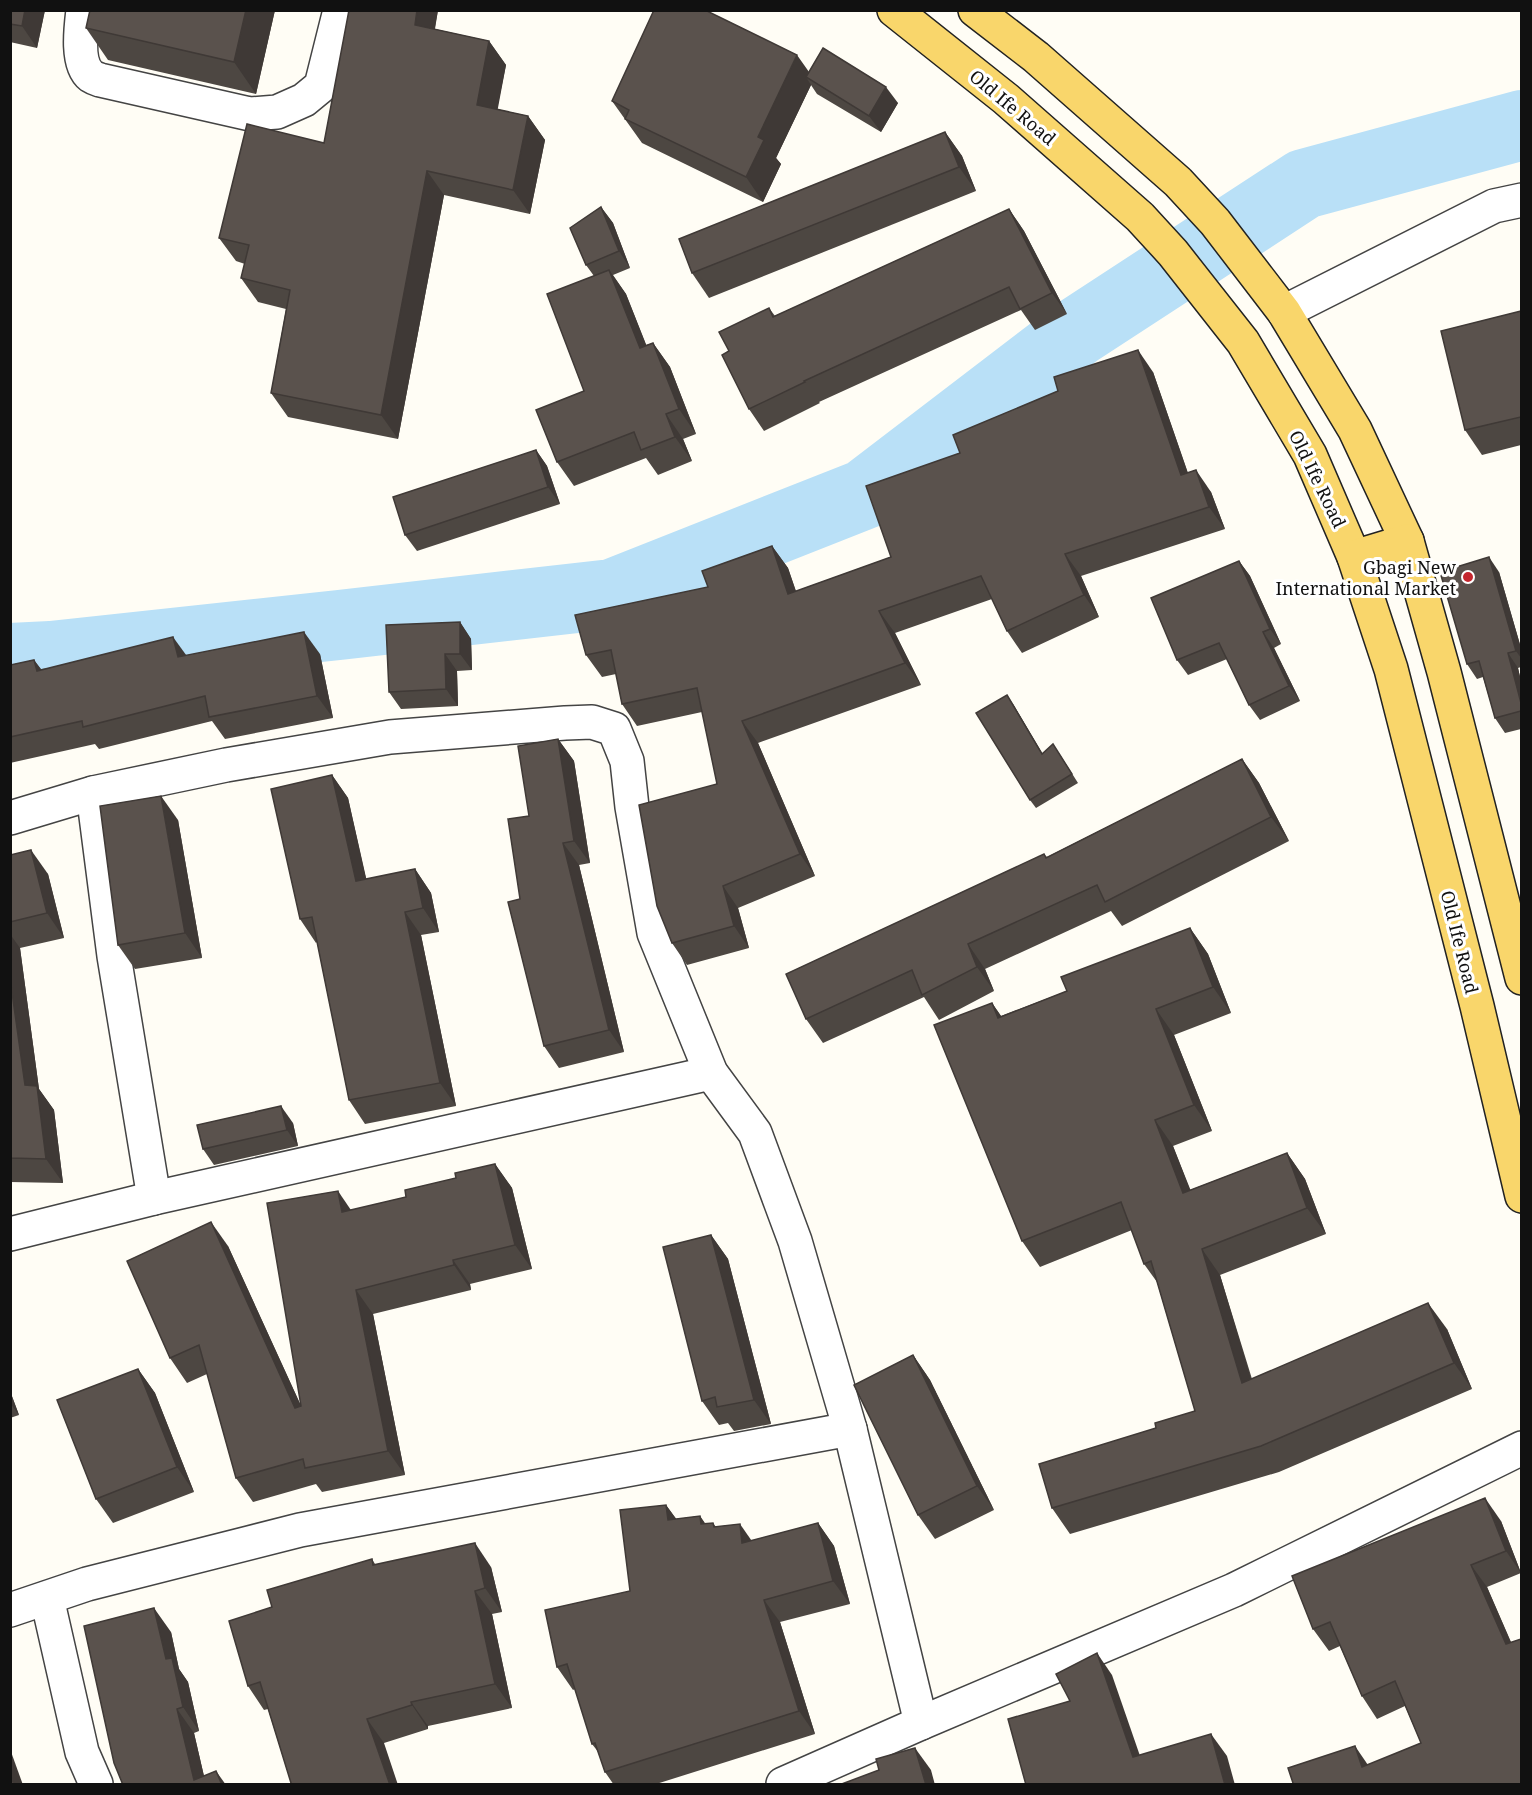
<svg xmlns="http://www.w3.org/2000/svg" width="1532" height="1795" font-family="'Noto Serif',serif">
<rect width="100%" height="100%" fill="#fffdf5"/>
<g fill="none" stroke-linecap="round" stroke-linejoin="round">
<polyline stroke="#b9e0f7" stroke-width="70" points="10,658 51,656 339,625 612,594 865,494 1077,332 1304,184 1522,125"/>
<g stroke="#444" stroke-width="36">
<g id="street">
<path d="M83,10C81,27 76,64 91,76C94,78 97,79 100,80L250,114L277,112L304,100L321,86L340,10"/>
<polyline points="1284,312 1494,206 1522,200"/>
<polyline points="93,793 114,956 154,1198"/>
<polyline points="10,818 93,793 226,765 390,737 565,723 592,722 614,729 627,761 632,807 654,933 711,1073 755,1133 795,1241 850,1429 921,1723"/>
<polyline points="10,1234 154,1198 711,1073"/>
<polyline points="47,1598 82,1752 96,1784"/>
<polyline points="10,1610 87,1584 300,1530 850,1429"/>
<polyline points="783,1784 921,1723 1234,1590 1522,1448"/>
</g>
</g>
<g stroke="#222" stroke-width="36">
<g id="primary">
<polyline points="894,10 1006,99 1140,217 1173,253 1243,342 1310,455 1354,557 1391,669 1477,1006 1522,1196"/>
<polyline points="975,10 1036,57 1178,182 1215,222 1284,312 1355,430 1407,541 1444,672 1522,978"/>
<polyline points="1354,557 1407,541"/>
</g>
</g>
<use href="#street" stroke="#fff" stroke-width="33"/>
<use href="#primary" stroke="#f9d66b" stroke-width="33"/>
</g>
<g fill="#4d4742">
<polygon points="10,10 45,10 37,48 10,42"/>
<polygon points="90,10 275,10 256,94 108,60 86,28"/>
<polygon points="349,10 438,10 435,29 489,41 506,65 497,109 528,116 545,140 530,214 444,195 398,439 288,417 271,393 286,309 258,302 241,278 245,264 236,261 219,238 324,143"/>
<polygon points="809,72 898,103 881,132 817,94 811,85 776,158 781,164 763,202 642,143 612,101"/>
<polygon points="945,132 962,156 976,191 709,298 692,273"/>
<polygon points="601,207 613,223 630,268 613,275 626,294 646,345 653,343 670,367 696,434 683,439 692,461 658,475 646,458 574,486 557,462 584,391 594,276 586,265"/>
<polygon points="1009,209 1024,231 1067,314 1035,330 1021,310 819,402 820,403 764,431 749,409 729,351 769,308 775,316"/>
<polygon points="1521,311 1521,445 1482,455 1465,430"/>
<polygon points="1153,372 1188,473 1211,492 1225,529 1081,576 1099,617 1022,653 1007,631 992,599 895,633 921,685 758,743 815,876 738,908 749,948 687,965 672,943 717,784 702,712 637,726 622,704 616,674 602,677 586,655 708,587 772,546 788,568 796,591 891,557 960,453"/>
<polygon points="536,450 547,466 560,504 417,551 405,535"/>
<polygon points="1239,561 1250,576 1281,644 1274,648 1300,701 1260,720 1249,705 1227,659 1188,675 1177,660"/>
<polygon points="1499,572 1521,648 1521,667 1518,668 1521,681 1521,729 1505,733 1495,718 1483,677 1477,679 1467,664"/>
<polygon points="460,622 471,639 472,670 457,671 458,706 401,709 389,692"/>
<polygon points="320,654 333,718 225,739 212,721 99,749 95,744 10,763 10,665 34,660 41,669 186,656"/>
<polygon points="1013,704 1042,753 1059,753 1078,783 1036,808 1030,800"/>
<polygon points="558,739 574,761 590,863 579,865 624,1052 559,1068 544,1046 529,816"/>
<polygon points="1242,759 1259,783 1289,841 1122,926 1111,911 985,969 994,991 939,1020 924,997 823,1043 806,1019 1044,854 1047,857"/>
<polygon points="332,775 348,798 366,879 415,869 431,893 439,932 421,935 456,1106 365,1124 349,1100 317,942 316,943 300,919"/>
<polygon points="178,820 202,958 135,969 118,945"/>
<polygon points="10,855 48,874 64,938 20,948 39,1089 54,1110 63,1183 10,1182"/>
<polygon points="1190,928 1208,954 1231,1013 1174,1035 1212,1131 1173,1146 1190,1190 1287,1153 1305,1179 1326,1234 1220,1275 1252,1379 1447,1329 1472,1389 1279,1472 1070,1534 1052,1508 1156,1428 1195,1411 1157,1282 1144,1264 1132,1230 1040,1267 1022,1241 992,1003 1001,1016 1067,991"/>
<polygon points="293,1123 298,1146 214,1165 203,1149"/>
<polygon points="495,1164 512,1188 532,1269 470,1284 471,1290 373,1314 405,1475 322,1492 316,1484 253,1502 236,1478 207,1374 187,1383 170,1358 228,1246 301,1406 351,1210 406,1197"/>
<polygon points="711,1235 728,1259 771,1424 734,1431 728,1423 719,1425 702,1401"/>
<polygon points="913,1355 930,1380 994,1510 935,1539 918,1515"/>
<polygon points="138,1369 155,1393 194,1492 113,1523 96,1499"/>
<polygon points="10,1391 19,1415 10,1418"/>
<polygon points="666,1505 676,1519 700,1516 705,1524 713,1523 716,1527 751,1541 818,1523 834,1546 850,1604 780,1622 815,1734 653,1785 614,1785 605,1772 599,1753 592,1744 575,1689 573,1690 557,1667 630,1591"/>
<polygon points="1501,1521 1521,1573 1487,1587 1511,1642 1521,1785 1368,1765 1421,1743 1405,1706 1377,1719 1362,1696 1340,1646 1329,1651 1313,1629"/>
<polygon points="372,1559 375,1564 491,1567 502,1612 492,1614 512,1708 428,1726 428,1729 384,1743 291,1783 268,1709 264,1710 248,1686 272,1607"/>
<polygon points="171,1632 179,1669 188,1682 199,1731 194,1733 204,1776 123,1785"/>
</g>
<g fill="#3f3936">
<polygon points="25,10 45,10 37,48 22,26"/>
<polygon points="246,10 275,10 256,94 234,62"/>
<polygon points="417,10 438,10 431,49 415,25"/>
<polygon points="489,41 506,65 494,129 477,105"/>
<polygon points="797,55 814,79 806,77 811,85 776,158 781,164 763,202 746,177 758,137"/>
<polygon points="886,87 898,103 881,132 869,116"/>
<polygon points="528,116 545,140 530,214 513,190"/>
<polygon points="945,132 962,156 976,191 959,167"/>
<polygon points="427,171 444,195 398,439 381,415"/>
<polygon points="601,207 613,223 630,268 619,251"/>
<polygon points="1009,209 1024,231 1067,314 1052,293"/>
<polygon points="609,270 626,294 657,372 640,348"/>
<polygon points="653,343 670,367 696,434 679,409"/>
<polygon points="1138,350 1153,372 1196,497 1181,475"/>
<polygon points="666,414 683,439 692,461 675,437"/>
<polygon points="536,450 547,466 560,504 548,487"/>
<polygon points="1196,470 1211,492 1225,529 1209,507"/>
<polygon points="772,546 788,568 804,616 788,594"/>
<polygon points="1065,554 1081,576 1099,617 1084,595"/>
<polygon points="1489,557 1499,572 1521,648 1521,658 1516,651"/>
<polygon points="1239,561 1250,576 1281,644 1270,629"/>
<polygon points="879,611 895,633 921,685 905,663"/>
<polygon points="460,622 471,639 472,670 460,654"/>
<polygon points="304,632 320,654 333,718 317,696"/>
<polygon points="1263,632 1274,648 1300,701 1289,686"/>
<polygon points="173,637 189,659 178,657"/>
<polygon points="1508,653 1518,668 1521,681 1521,703"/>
<polygon points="445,654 457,671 458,706 446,689"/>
<polygon points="34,660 50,682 37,671"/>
<polygon points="1007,695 1013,704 1047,762 1042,754"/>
<polygon points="742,721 758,743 815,876 800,854"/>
<polygon points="558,739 574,761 590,863 574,841"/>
<polygon points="1242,759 1259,783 1289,841 1271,817"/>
<polygon points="332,775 348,798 372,904 356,881"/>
<polygon points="161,796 178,820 202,958 185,933"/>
<polygon points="563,843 579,865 624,1052 609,1030"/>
<polygon points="31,850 48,874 64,938 47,913"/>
<polygon points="415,869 431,893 439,932 423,908"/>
<polygon points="723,886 738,908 749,948 734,926"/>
<polygon points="405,912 421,935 456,1106 440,1083"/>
<polygon points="1190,928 1208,954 1231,1013 1213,987"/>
<polygon points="10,934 20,948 39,1089 54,1110 63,1183 46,1159 25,1085 10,978"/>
<polygon points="968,944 985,969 994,991 977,967"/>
<polygon points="992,1003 1010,1029 998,1018"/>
<polygon points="1156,1009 1174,1035 1212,1131 1194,1105"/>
<polygon points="281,1106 293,1123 298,1146 287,1130"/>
<polygon points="1155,1120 1173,1146 1202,1219 1183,1193"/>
<polygon points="1287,1153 1305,1179 1326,1234 1307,1208"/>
<polygon points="495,1164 512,1188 532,1269 515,1245"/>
<polygon points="338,1191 355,1216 342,1212"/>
<polygon points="211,1222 228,1246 313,1432 295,1408"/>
<polygon points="711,1235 728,1259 771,1424 754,1400"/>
<polygon points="1202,1249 1220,1275 1260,1409 1242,1383"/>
<polygon points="453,1260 470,1284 471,1290 454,1265"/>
<polygon points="356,1290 373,1314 405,1475 388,1451"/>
<polygon points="1428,1303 1447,1329 1472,1389 1454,1363"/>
<polygon points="913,1355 930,1380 994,1510 977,1486"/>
<polygon points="138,1369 155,1393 194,1492 177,1467"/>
<polygon points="10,1391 19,1415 10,1403"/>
<polygon points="1485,1498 1501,1521 1521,1573 1506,1551"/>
<polygon points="666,1505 683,1528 668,1520"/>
<polygon points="700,1516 716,1539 701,1524"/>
<polygon points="818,1523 834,1546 850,1604 833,1581"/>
<polygon points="740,1524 756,1547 742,1543"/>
<polygon points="475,1543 491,1567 502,1612 485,1588"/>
<polygon points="1471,1565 1487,1587 1521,1666 1506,1644"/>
<polygon points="475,1591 492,1614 512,1708 495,1684"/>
<polygon points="764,1600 780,1622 815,1734 799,1711"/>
<polygon points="154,1608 171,1632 179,1669 188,1682 199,1731 183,1707 166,1659"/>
<polygon points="1097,1653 1112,1675 1148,1779 1133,1757"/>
<polygon points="411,1702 428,1726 428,1729 412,1705"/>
<polygon points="177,1709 194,1733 206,1785 194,1780"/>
<polygon points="367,1719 384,1743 398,1785 390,1785"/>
<polygon points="1211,1734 1227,1756 1235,1785 1225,1785"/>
<polygon points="1355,1746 1370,1768 1362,1767"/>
<polygon points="915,1748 931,1770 935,1785 926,1785"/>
<polygon points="10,1749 23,1785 14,1785 10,1774"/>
<polygon points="216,1771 226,1785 222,1785"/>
</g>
<g fill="#5a524d" stroke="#3f3936" stroke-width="1.5">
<polygon points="10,10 25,10 22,26 10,24"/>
<polygon points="90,10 246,10 234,62 86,28"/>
<polygon points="349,10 417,10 415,25 489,41 477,105 528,116 513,190 427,171 381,415 271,393 290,290 241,278 249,245 219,238 247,124 324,143"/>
<polygon points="654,10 705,10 797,55 758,137 764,140 746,177 625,119 629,110 612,101"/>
<polygon points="823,48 886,87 869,116 806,77"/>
<polygon points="945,132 959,167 692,273 679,239"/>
<polygon points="601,207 619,251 586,265 570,228"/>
<polygon points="1009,209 1052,293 1020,309 1009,287 804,381 805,382 749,409 722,355 729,351 719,332 769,308 773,317"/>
<polygon points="609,270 640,348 653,343 679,409 666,414 675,437 641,450 634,432 557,462 536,410 584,391 547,294"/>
<polygon points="1521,311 1521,417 1465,430 1441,331"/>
<polygon points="1138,350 1181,475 1196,470 1209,507 1065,554 1084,595 1007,631 981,576 879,611 905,663 742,721 800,854 723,886 734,926 672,943 657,906 639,805 717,784 697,688 622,704 611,650 586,655 575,615 708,587 702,571 772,546 788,594 891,557 866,486 960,453 953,435 1058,391 1054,377"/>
<polygon points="536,450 548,487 405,535 393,497"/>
<polygon points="1489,557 1516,651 1508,653 1521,703 1521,711 1495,718 1479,661 1467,664 1440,572"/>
<polygon points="1239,561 1270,629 1263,632 1289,686 1249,705 1219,643 1177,660 1151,598"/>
<polygon points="460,622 460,654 445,654 446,689 389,692 386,625"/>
<polygon points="304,632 317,696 209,717 205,696 83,727 82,721 10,737 10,665 34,660 37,671 173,637 178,657"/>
<polygon points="1007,695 1042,754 1053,744 1072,774 1030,800 976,713"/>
<polygon points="558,739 574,841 563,843 609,1030 544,1046 508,902 520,899 508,819 529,816 518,746"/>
<polygon points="1242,759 1271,817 1105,902 1097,885 968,944 977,967 922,995 912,970 806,1019 786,974 1044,854 1046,858"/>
<polygon points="332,775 356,881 415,869 423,908 405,912 440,1083 349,1100 312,917 300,919 271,789"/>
<polygon points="161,796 185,933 118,945 100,806"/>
<polygon points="31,850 47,913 10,922 10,855"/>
<polygon points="1190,928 1213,987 1156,1009 1194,1105 1155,1120 1183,1193 1287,1153 1307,1208 1202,1249 1242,1383 1428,1303 1454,1363 1261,1446 1052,1508 1039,1464 1156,1428 1155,1423 1195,1411 1151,1261 1144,1264 1121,1202 1022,1241 934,1025 992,1003 998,1018 1067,991 1061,977"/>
<polygon points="10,978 25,1085 37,1086 46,1159 10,1158"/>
<polygon points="281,1106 287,1130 203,1149 197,1125"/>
<polygon points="495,1164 515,1245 453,1260 454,1265 356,1290 388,1451 305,1468 303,1459 236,1478 199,1345 170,1358 127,1261 211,1222 295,1408 301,1406 267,1203 338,1191 342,1212 406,1197 405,1190 456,1178 455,1173"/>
<polygon points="711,1235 754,1400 717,1407 715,1397 702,1401 663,1247"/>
<polygon points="913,1355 977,1486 918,1515 854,1385"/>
<polygon points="138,1369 177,1467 96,1499 57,1400"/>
<polygon points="1485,1498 1506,1551 1471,1565 1506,1644 1521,1639 1521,1785 1288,1785 1293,1783 1288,1768 1355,1746 1362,1767 1421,1743 1395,1681 1362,1696 1330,1622 1313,1629 1292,1576"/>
<polygon points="666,1505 668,1520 700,1516 701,1524 713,1523 714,1527 740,1524 742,1543 818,1523 833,1581 764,1600 799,1711 605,1772 595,1743 592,1744 567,1664 557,1667 545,1610 630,1591 620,1510"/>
<polygon points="475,1543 485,1588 475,1591 495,1684 411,1702 412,1705 367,1719 390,1785 288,1785 291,1783 260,1682 248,1686 229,1621 272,1607 267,1590 372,1559 373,1565"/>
<polygon points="154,1608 166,1659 172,1658 183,1707 177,1709 194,1780 216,1771 222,1785 123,1785 114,1763 84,1626"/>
<polygon points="1097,1653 1133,1757 1211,1734 1225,1785 1026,1785 1008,1719 1070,1701 1056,1674"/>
<polygon points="915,1748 926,1785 839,1785 879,1770 876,1759"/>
<polygon points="10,1774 14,1785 10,1785"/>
</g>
<circle fill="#c4262e" stroke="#fff" stroke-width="2" cx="1468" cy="577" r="6"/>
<g text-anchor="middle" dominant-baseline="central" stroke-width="6" stroke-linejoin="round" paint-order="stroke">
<g font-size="18" fill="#111" stroke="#fff">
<text transform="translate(1013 107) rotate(40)">Old Ife Road</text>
<text transform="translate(1318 479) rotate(64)">Old Ife Road</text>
<text transform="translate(1460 942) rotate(76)">Old Ife Road</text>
</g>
<g font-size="18" fill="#111" stroke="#fff" text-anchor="end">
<text x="1456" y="567">Gbagi New<tspan x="1456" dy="21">International Market</tspan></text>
</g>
</g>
<rect width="1532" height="1795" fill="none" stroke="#111111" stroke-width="24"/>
</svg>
